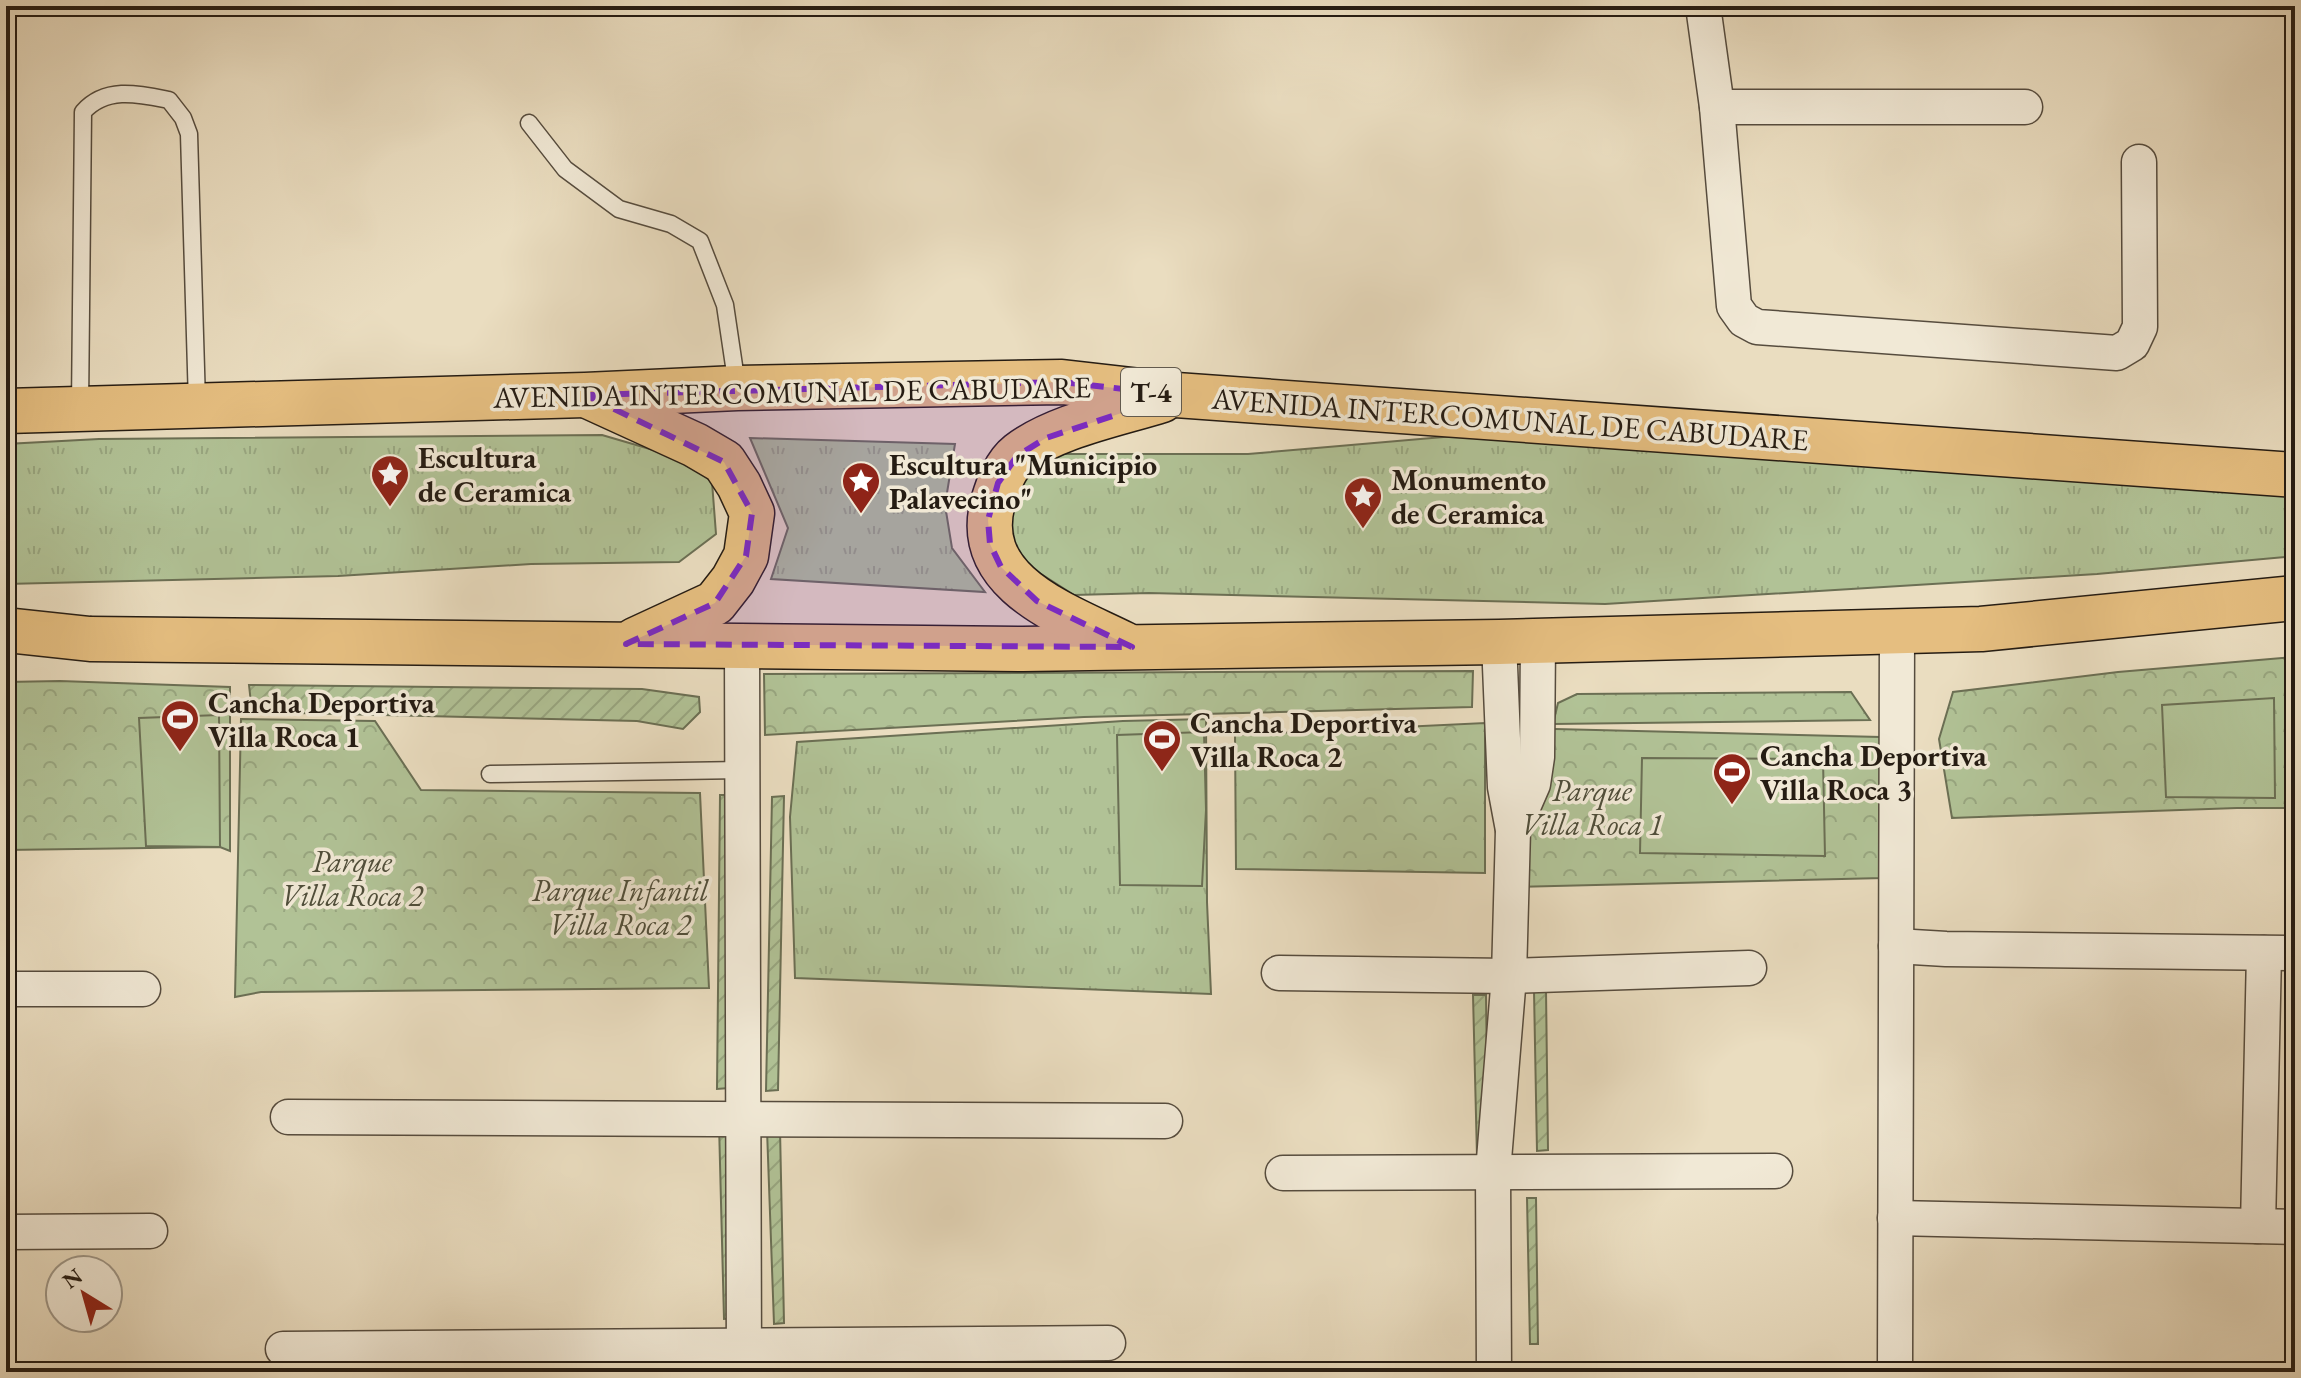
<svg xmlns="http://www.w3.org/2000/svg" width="2301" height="1378" font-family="'EB Garamond',serif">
<defs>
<pattern id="grass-tufts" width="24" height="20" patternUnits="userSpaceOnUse" patternTransform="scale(2)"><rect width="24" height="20" fill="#b1c296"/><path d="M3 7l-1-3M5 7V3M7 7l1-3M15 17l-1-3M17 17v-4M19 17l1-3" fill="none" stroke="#98a680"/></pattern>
<pattern id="forest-crowns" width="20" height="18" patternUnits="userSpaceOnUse" patternTransform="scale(2)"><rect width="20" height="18" fill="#b1c296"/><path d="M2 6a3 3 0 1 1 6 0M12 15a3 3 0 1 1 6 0" fill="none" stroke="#98a680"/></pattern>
<pattern id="garden-furrows" width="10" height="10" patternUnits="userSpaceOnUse" patternTransform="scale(2)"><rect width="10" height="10" fill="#b1c296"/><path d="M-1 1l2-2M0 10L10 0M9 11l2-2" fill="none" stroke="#98a680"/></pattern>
</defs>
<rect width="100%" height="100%" fill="#eaddc0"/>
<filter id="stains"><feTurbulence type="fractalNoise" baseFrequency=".0025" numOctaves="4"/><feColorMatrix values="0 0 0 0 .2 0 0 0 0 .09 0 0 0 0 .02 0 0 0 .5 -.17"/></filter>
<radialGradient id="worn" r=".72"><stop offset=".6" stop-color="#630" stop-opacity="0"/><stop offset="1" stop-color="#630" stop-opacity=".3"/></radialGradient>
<g fill="url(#grass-tufts)" stroke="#6b6f54" stroke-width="2">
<polygon points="602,435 684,459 712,482 716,534 679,562 531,564 338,576 6,584 6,444 99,439"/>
<polygon points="1455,436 2295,479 2295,556 2097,574 1605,604 1149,593 1074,595 1027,565 1005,532 1015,476 1055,454 1248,454"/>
<polygon points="750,438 955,444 945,505 952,548 985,592 771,579 788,528"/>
<polygon points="1206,719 1207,902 1211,994 795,978 790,817 797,742 1123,721"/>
</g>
<g fill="url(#forest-crowns)" stroke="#6b6f54" stroke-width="2">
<polygon points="2295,657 2295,808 2237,808 1952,818 1939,739 1953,692 2118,672"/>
<polygon points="1473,671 1472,707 1084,717 765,735 764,674"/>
<polygon points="60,681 230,687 230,851 220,847 6,850 6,682"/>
<polygon points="1851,692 1870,720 1553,724 1558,703 1577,694"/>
<polygon points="241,719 375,721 421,790 700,793 709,988 261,992 235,997"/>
<polygon points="1485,723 1485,873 1236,869 1235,735"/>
<polygon points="1512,728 1880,737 1883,878 1517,887"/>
</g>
<g fill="url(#garden-furrows)" stroke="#6b6f54" stroke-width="2">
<polygon points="249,685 642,689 699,697 700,712 683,729 637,721 252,712"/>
<polygon points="720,795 732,795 729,1088 717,1089"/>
<polygon points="784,796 778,1090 766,1091 772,797"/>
<polygon points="1546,990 1548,1150 1537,1151 1534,991"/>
<polygon points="1473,995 1486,995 1488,1155 1477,1156"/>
<polygon points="719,1124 732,1125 736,1318 724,1319"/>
<polygon points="780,1129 784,1323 774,1324 767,1130"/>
<polygon points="1527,1198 1536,1198 1538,1344 1530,1344"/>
</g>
<g fill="#b1c296" stroke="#6b6f54" stroke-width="2">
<polygon points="2274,698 2275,798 2166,797 2162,705"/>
<polygon points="219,715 220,847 146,846 139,718"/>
<polygon points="1204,732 1206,810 1202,886 1120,885 1117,735"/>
<polygon points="1642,758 1823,759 1825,856 1640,853"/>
</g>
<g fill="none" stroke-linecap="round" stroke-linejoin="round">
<g stroke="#564c3e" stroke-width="19">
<g id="service">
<polyline points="529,123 565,169 619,209 671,224 700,241 725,305 737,386"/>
<path d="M80,407L83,112C106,86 139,94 169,100L183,118L189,134L197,403"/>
<polyline points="490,774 742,770"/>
</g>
</g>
<g stroke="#564c3e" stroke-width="37">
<g id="minor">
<polyline points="1703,6 1717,107 1734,306 1744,320 1757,327 2117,353 2132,344 2140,327 2139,162"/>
<polyline points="1717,107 2025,107"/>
<polyline points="742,646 744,1372"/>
<polyline points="1513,830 1533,784 1537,757 1538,641"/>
<polyline points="1896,946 1946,949 2295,953"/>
<polyline points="1279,973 1509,976 1749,968"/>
<polyline points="6,989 143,989"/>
<polyline points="288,1117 1165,1121"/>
<polyline points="1283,1173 1775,1171"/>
<polyline points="1895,1218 2295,1227"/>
<polyline points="2258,1226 2264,953"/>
<polyline points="6,1232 150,1231"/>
<polyline points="283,1349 1108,1343"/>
<polyline points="1494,1372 1493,1172 1509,976 1513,830 1505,787 1499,642"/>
<polyline points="1895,1372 1897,632"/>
</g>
</g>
<g stroke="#251c13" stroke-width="47">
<g id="trunk">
<polyline points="590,397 695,445 724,462 739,485 752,513 746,556 733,580 715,603 635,640"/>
<polyline points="6,411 585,395 737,388 1062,382 1176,395 2295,475"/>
<polyline points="6,630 90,639 1023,649 1499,642 1981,629 2295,598"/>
<path d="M1124,644C1066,615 971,584 993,502C998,485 1005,465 1019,454C1055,426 1118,414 1162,400"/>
</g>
</g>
<use href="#service" stroke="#f1e9d6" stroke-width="16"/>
<use href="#minor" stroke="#f1e9d6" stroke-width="34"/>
<use href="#trunk" stroke="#e5be80" stroke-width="44"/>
</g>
<path fill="#7b2cbf" fill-opacity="0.2" stroke="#7b2cbf" stroke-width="6" stroke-dasharray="16 10" stroke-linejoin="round" d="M1062,382L1176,395L1046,438L1017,456L998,483L988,520L990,544L1001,567L1037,601L1132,647L626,644L715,603L746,556L752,513L724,462L585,395Z"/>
<defs>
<g id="sight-pin" transform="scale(2)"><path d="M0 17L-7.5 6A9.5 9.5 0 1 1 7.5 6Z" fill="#8f2418" stroke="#f1e9d6"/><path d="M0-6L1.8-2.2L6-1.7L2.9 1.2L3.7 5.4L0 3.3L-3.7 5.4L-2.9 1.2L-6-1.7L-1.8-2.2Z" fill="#fff"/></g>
<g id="stadium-pin" transform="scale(2)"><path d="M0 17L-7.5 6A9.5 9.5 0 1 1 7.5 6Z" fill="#8f2418" stroke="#f1e9d6"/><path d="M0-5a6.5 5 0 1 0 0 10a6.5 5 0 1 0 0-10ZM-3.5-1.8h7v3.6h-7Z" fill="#fff"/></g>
</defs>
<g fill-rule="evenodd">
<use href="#sight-pin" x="390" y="474"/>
<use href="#sight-pin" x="861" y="481"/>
<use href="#sight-pin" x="1363" y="496"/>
<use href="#stadium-pin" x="180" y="719"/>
<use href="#stadium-pin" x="1162" y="739"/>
<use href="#stadium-pin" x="1732" y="772"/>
</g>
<g text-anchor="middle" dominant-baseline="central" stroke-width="7" stroke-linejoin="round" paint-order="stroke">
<rect fill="#f1e9d6" stroke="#625a4e" stroke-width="2" x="1121" y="368" width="60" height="48" rx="6"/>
<g font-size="28" font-weight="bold" fill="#251c13">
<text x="1151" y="392">T-4</text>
</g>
<g font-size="30" fill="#251c13" stroke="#f1e9d6">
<text transform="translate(792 392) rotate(-1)">AVENIDA INTERCOMUNAL DE CABUDARE</text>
<text transform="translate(1510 419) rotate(4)">AVENIDA INTERCOMUNAL DE CABUDARE</text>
</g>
<g font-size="30" font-weight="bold" fill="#251c13" stroke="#f1e9d6" text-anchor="start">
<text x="418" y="457">Escultura<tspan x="418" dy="34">de Ceramica</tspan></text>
<text x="889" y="464">Escultura "Municipio<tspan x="889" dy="34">Palavecino"</tspan></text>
<text x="1391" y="479">Monumento<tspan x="1391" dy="34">de Ceramica</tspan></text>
<text x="208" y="702">Cancha Deportiva<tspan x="208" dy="34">Villa Roca 1</tspan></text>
<text x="1190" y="722">Cancha Deportiva<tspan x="1190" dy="34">Villa Roca 2</tspan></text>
<text x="1760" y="755">Cancha Deportiva<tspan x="1760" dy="34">Villa Roca 3</tspan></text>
</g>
<g font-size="30" font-style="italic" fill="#4f4e3a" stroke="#f1e9d6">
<text x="1592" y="790">Parque<tspan x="1592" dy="34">Villa Roca 1</tspan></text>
<text x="352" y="861">Parque<tspan x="352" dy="34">Villa Roca 2</tspan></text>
<text x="620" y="890">Parque Infantil<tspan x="620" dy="34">Villa Roca 2</tspan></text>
</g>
</g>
<rect width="2301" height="1378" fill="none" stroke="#eaddc0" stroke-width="32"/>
<rect x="8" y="8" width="2285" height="1362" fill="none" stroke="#251c13" stroke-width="4"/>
<rect x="16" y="16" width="2269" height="1346" fill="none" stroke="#251c13" stroke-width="2"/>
<g transform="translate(84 1294) rotate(323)"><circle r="38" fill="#f1e9d6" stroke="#9f9788" stroke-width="2"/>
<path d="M0-6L14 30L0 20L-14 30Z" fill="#8f2418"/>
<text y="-12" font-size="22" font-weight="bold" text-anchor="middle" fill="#251c13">N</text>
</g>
<rect width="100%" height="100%" filter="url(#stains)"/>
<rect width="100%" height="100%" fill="url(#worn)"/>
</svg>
